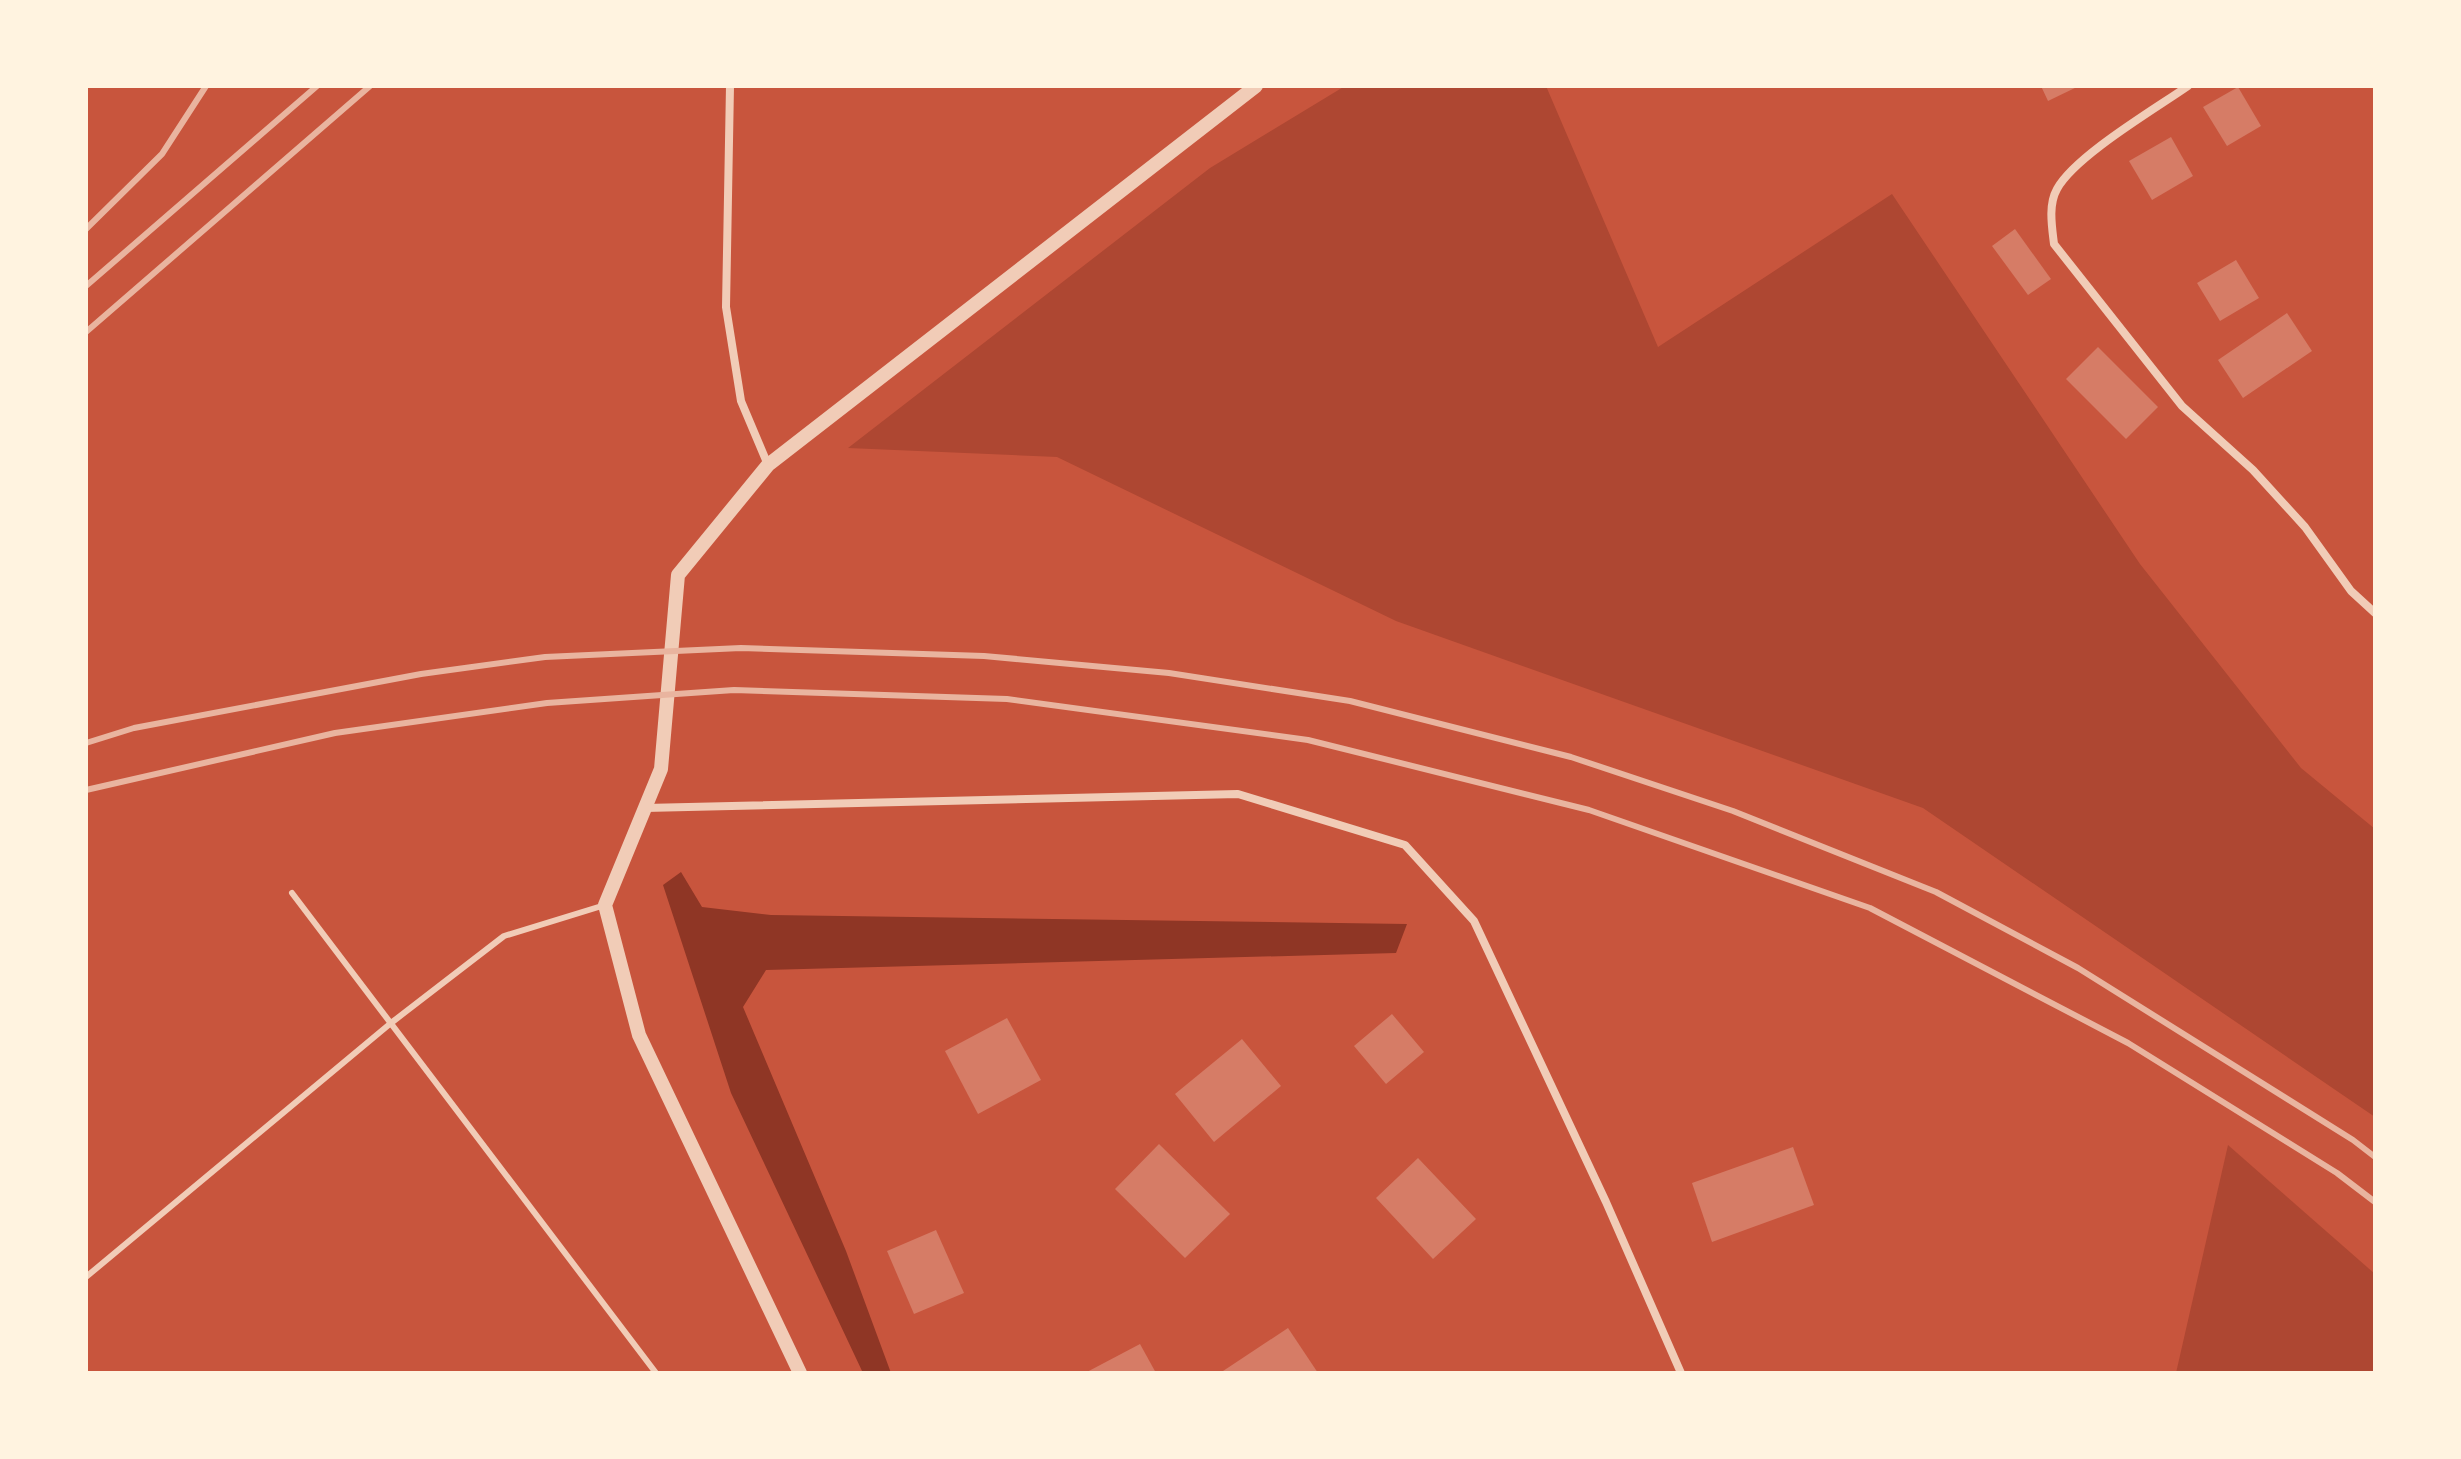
<svg xmlns="http://www.w3.org/2000/svg" width="2461" height="1459" font-family="'PT Serif',serif">
<rect width="100%" height="100%" fill="#c8553d"/>
<g fill="#ae4732">
<polygon points="1345,86 1546,86 1658,347 1892,194 2140,564 2301,768 2375,829 2375,1117 1923,808 1396,621 1057,457 848,448 1210,168"/>
<polygon points="2228,1145 2375,1274 2375,1373 2176,1373"/>
</g>
<polygon fill="#8f3625" points="681,872 702,907 771,915 1407,924 1396,953 766,970 743,1007 846,1251 891,1373 863,1373 731,1093 663,885"/>
<g fill="#d67c66">
<polygon points="2041,86 2079,86 2048,101"/>
<polygon points="2238,87 2261,126 2227,146 2203,107"/>
<polygon points="2171,137 2193,176 2152,200 2129,161"/>
<polygon points="2015,229 2051,279 2028,295 1992,246"/>
<polygon points="2236,260 2259,298 2220,321 2197,283"/>
<polygon points="2287,313 2312,351 2243,398 2218,360"/>
<polygon points="2098,347 2158,407 2126,439 2066,379"/>
<polygon points="1392,1014 1424,1052 1386,1084 1354,1046"/>
<polygon points="1007,1018 1041,1080 978,1114 945,1051"/>
<polygon points="1242,1039 1281,1086 1214,1142 1175,1094"/>
<polygon points="1159,1144 1230,1214 1185,1258 1115,1189"/>
<polygon points="1793,1147 1814,1205 1712,1242 1692,1183"/>
<polygon points="1418,1158 1476,1219 1433,1259 1376,1198"/>
<polygon points="936,1230 964,1293 914,1314 887,1251"/>
<polygon points="1288,1328 1318,1373 1220,1373"/>
<polygon points="1140,1344 1156,1373 1085,1373"/>
</g>
<g fill="none" stroke-linecap="round" stroke-linejoin="round">
<g stroke="#f1ccb7" stroke-width="6">
<polyline points="292,893 656,1373"/>
<polyline points="86,1277 391,1023 504,936 605,905"/>
</g>
<g stroke="#f1ccb7" stroke-width="8">
<polyline points="730,86 726,307 741,401 768,465"/>
<path d="M2188,86C2155,109 2075,156 2057,189C2048,205 2052,227 2054,244L2182,406L2253,470L2305,527L2351,591L2375,613"/>
<polyline points="645,808 1238,794 1405,845 1474,921 1606,1202 1681,1373"/>
</g>
<polyline stroke="#f1ccb7" stroke-width="14" points="800,1373 639,1035 605,905 661,769 678,575 768,465 1256,86"/>
<g stroke="#e9b49f" stroke-width="6">
<polyline points="86,229 162,154 206,86"/>
<polyline points="86,286 317,86"/>
<polyline points="86,332 370,86"/>
<polyline points="86,743 134,728 421,674 545,657 741,648 984,656 1169,673 1350,701 1571,757 1733,811 1936,892 2078,968 2353,1140 2375,1157"/>
<polyline points="86,790 335,733 547,703 734,690 1007,699 1308,740 1589,810 1870,908 2128,1043 2337,1173 2375,1202"/>
</g>
</g>
<rect width="2461" height="1459" fill="none" stroke="#fff3e0" stroke-width="176"/>
</svg>
